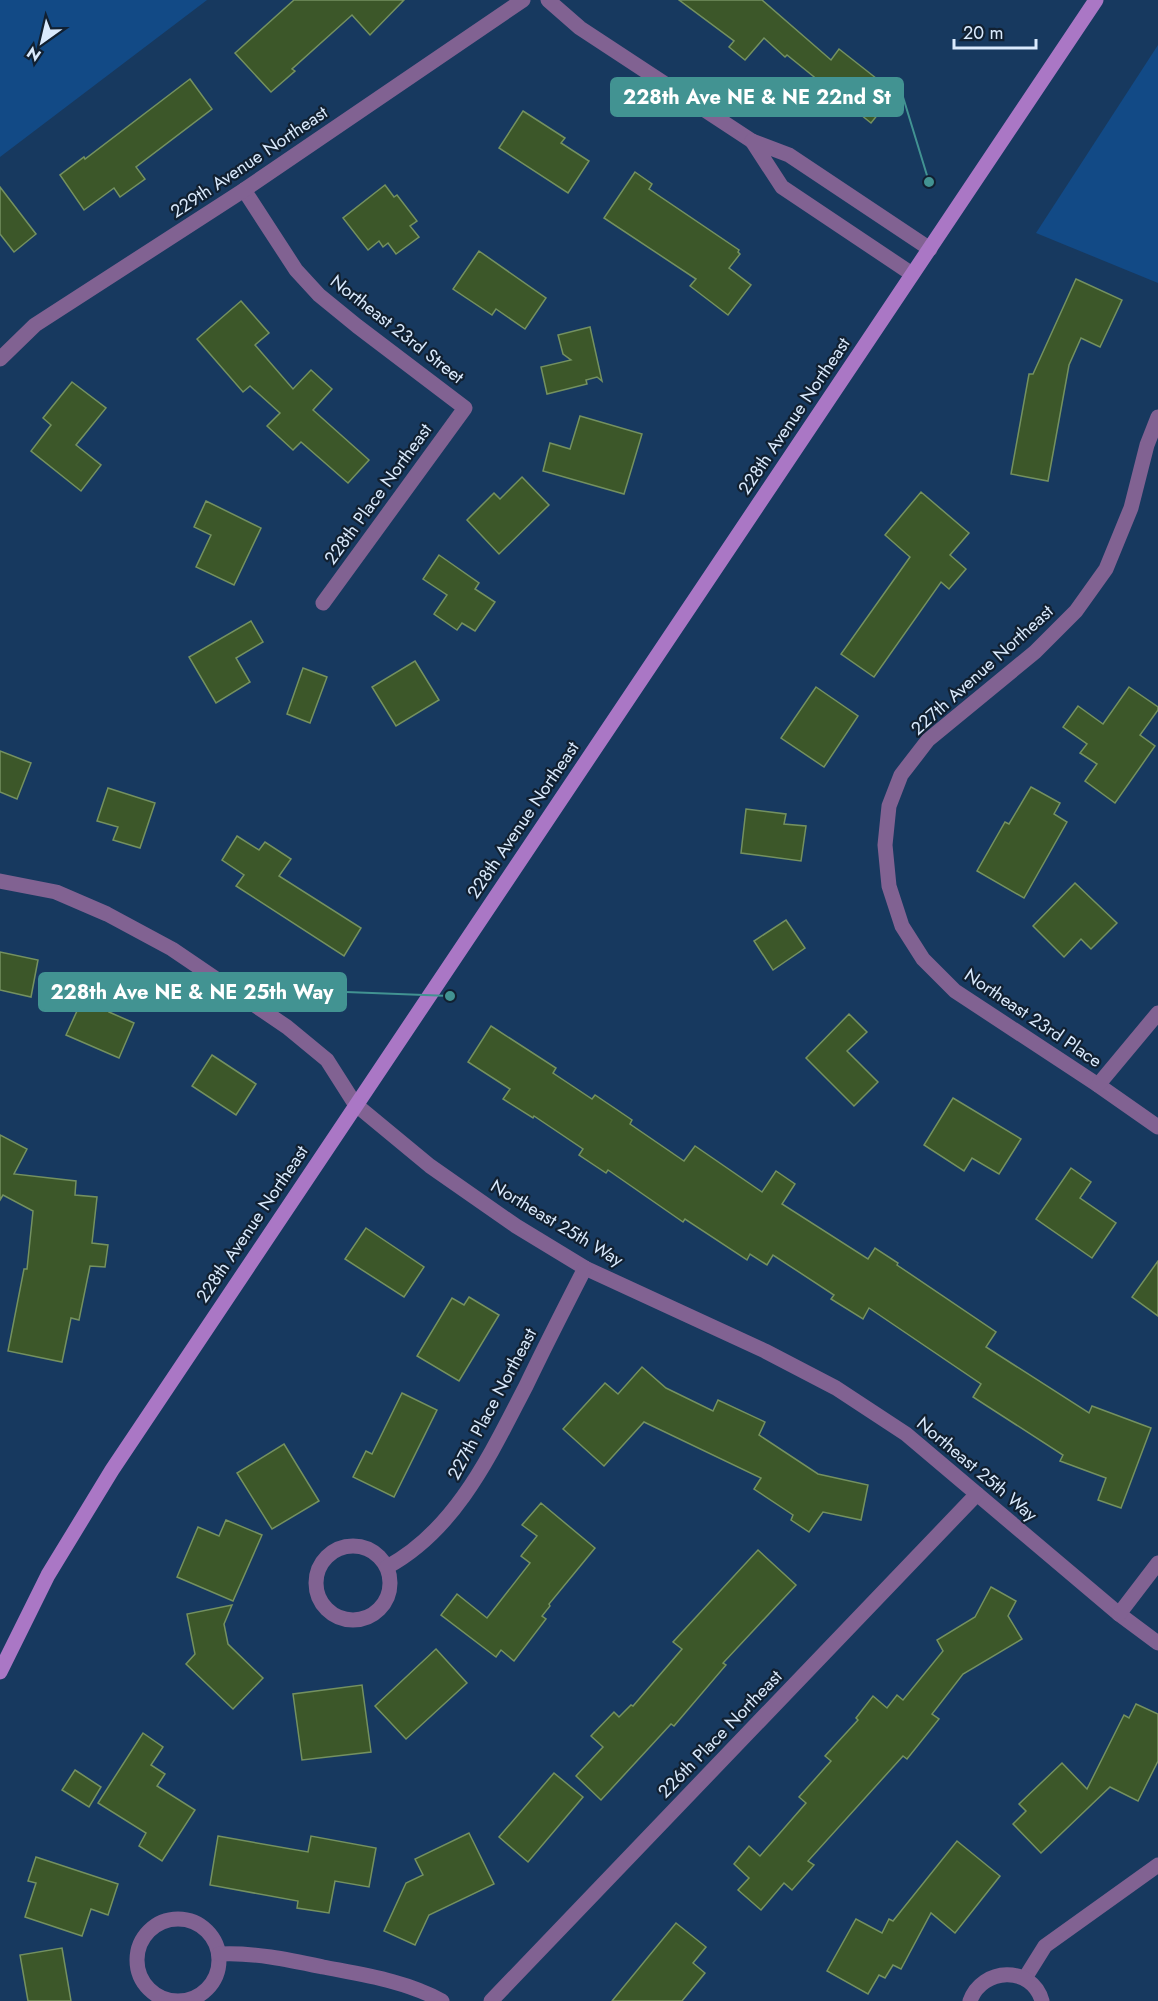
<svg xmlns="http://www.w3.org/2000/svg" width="1158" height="2001" font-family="Jost,sans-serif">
<rect width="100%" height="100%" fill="#17395f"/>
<g fill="#124a86">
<polygon points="0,0 207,0 0,157"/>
<polygon points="1158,45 1158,283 1036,233"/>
</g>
<g fill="#3c5729" stroke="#749160" stroke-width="1.5">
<polygon points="294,0 404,0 370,35 352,15 292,69 295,71 271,92 235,53"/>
<polygon points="679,0 762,0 831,60 839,49 895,93 871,123 787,55 785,57 764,38 745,60 729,47 734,41"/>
<polygon points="190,79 212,109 136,167 145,179 120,197 114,188 84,210 60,175 84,157 85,159"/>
<polygon points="523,111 565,138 561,143 589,161 568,193 499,148"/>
<polygon points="635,172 652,184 649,189 739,250 738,252 740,254 729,268 751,285 728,315 690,286 696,279 604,218"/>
<polygon points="385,185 394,197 397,195 417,221 410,226 419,237 396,254 388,243 383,247 379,241 368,250 343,218"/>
<polygon points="0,187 36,234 14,252 0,234"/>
<polygon points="479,251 546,298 525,329 496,309 492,315 453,289"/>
<polygon points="1076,279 1122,300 1100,347 1081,338 1069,365 1048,481 1011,474 1029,374 1033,374"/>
<polygon points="241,301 269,333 255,345 293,389 311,370 332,389 313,410 369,460 348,483 301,442 293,450 267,426 280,413 250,386 243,392 197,339"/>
<polygon points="590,327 602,381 597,377 586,380 587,384 547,394 541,367 571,360 563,354 558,335"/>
<polygon points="72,382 106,408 76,445 101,465 81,491 31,451 51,425 43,418"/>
<polygon points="580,416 642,434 624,494 543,471 550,443 570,449"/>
<polygon points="522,477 549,505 499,554 467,520 494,493 500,499"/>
<polygon points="921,492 969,533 950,555 966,569 949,589 941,582 874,677 841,654 910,557 885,535"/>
<polygon points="206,501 261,528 234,585 196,567 211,535 194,527"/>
<polygon points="439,555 479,583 475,589 495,602 475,631 462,623 457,630 434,614 447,595 423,579"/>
<polygon points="251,621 263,642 236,658 250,682 216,703 189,657"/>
<polygon points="415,661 439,700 396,726 372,687"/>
<polygon points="303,668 327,677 310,723 287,714"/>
<polygon points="816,687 858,716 824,767 781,738"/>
<polygon points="1129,687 1158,707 1158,710 1140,735 1155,746 1115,803 1085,781 1097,764 1080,753 1087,744 1063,727 1078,706 1103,724"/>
<polygon points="0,751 31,763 17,799 0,792"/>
<polygon points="1031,787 1060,803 1054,814 1067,822 1024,898 977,871 1005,822 1009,824"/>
<polygon points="108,788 155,803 140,848 113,840 118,827 97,821"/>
<polygon points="746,809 786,814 784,824 806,826 801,861 741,853"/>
<polygon points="237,836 259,850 265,842 291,859 279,876 361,928 344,956 236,886 244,875 222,860"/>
<polygon points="1075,883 1117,923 1091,949 1081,939 1064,957 1033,926"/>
<polygon points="786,920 805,948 773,970 754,941"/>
<polygon points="0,952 38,960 31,997 0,990"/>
<polygon points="88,987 114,999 109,1012 134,1023 119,1058 66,1035"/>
<polygon points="849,1014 867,1032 847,1051 878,1082 854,1106 806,1058"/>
<polygon points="491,1026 556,1068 553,1073 592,1099 595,1095 632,1120 630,1124 684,1161 695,1146 762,1192 776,1171 795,1184 782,1204 868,1259 875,1248 898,1263 897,1265 996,1332 986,1347 1089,1413 1092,1406 1151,1428 1121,1508 1098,1500 1106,1478 1060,1461 1063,1455 973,1397 981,1384 869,1308 863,1319 831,1299 834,1295 773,1255 767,1265 750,1254 747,1260 685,1219 683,1222 608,1170 606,1173 579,1155 583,1149 534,1116 533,1118 503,1099 510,1089 468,1062"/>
<polygon points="212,1055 256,1084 236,1115 192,1086"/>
<polygon points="953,1098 1021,1139 999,1174 972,1158 964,1171 924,1145"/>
<polygon points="0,1135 27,1149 14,1174 76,1181 75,1195 97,1197 92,1243 108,1245 105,1267 90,1266 79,1320 71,1318 62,1362 8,1351 24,1269 27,1269 33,1211 3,1195 0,1200"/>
<polygon points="1071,1168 1091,1182 1080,1198 1116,1223 1092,1258 1036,1219"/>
<polygon points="366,1228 424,1267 404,1297 345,1259"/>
<polygon points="1158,1261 1158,1316 1132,1297"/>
<polygon points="469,1297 499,1315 459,1381 417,1356 452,1298 464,1305"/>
<polygon points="642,1367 666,1388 713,1411 718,1400 765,1422 759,1435 818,1474 868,1485 861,1520 823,1512 809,1532 791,1520 793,1515 754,1489 761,1478 644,1422 604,1466 563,1429 605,1383 618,1394"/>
<polygon points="402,1393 437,1410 394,1497 353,1477 366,1451 372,1454"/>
<polygon points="284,1444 319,1501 272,1529 237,1473"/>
<polygon points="541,1503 595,1548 549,1604 550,1606 542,1616 546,1619 514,1661 501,1650 496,1657 441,1615 457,1594 487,1618 530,1563 521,1556 537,1536 522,1525"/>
<polygon points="226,1520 262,1535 233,1601 177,1577 198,1527 219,1536"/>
<polygon points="758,1550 796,1585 723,1663 726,1665 674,1726 671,1724 601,1800 576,1776 603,1747 591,1736 614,1712 619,1717 631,1705 633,1706 682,1649 673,1642"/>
<polygon points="991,1587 1016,1601 1008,1616 1022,1639 963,1674 932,1714 939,1719 907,1759 903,1756 808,1861 814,1865 792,1890 784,1883 761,1910 738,1890 749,1878 734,1864 749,1846 760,1856 806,1803 799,1797 831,1761 825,1756 858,1720 856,1718 873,1696 887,1708 897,1695 903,1700 943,1651 937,1640 975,1617"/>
<polygon points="232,1605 224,1624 228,1644 263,1678 233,1709 186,1664 195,1654 187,1614"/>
<polygon points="436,1649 467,1683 406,1739 375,1706"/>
<polygon points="362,1685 371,1752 302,1760 293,1694"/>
<polygon points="1136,1704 1158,1714 1158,1761 1138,1801 1110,1787 1041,1853 1013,1824 1026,1811 1019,1804 1062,1763 1087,1789 1124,1715 1129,1718"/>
<polygon points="143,1733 163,1747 151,1765 165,1774 157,1786 195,1810 162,1861 139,1846 146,1833 98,1803"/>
<polygon points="75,1770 101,1787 89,1807 62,1790"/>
<polygon points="554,1773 583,1797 528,1862 499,1837"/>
<polygon points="469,1833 494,1884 429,1915 415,1945 384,1931 406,1883 423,1875 415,1859"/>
<polygon points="218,1836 308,1852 311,1836 376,1848 369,1887 335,1881 329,1913 297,1908 298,1901 210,1885"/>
<polygon points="957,1841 1000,1876 955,1933 931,1913 901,1969 893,1965 885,1978 879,1975 868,1994 827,1971 856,1919 882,1933 889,1919 893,1921"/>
<polygon points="36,1857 118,1884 108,1915 91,1909 82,1936 25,1917 36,1883 28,1881"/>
<polygon points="676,1923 706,1947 693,1963 705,1973 682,2001 612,2001"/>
<polygon points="62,1948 71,2001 28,2001 20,1955"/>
</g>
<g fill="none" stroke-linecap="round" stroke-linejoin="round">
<g stroke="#816292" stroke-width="15">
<polyline points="548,0 580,28 752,141"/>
<polyline points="244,190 296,270 319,295 357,326 465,408 323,603"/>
<polyline points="912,274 782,187 752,141 789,155 930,249"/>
<polyline points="0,359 35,325 244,190 523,0"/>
<polyline points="1158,417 1147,445 1131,508 1106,569 1076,611 1035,652 928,740 901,775 889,806 885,845 889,886 902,926 923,959 955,991 1098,1085 1158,1127"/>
<polyline points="0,881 56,892 107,914 172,949 287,1027 327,1060 355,1104 430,1166 516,1226 585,1268 765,1351 836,1388 906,1434 1119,1614 1158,1643"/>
<polyline points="1098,1085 1158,1013"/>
<circle cx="353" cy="1583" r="37"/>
<path d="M387,1567C457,1529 491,1453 526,1386C545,1346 565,1307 585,1268"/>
<polyline points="1119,1614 1158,1563"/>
<circle cx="178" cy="1960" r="41"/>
<path d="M219,1954C253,1952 290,1960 323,1967C364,1975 406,1981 442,2001"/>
<polyline points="1025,1978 1045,1946 1158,1865"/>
<polyline points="491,2001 977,1494"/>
<path d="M970,2001C982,1967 1032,1965 1042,2001"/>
</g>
<polyline stroke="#aa77c5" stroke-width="15" points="0,1672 48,1575 112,1470 1096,0"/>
</g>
<g text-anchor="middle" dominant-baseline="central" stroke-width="4.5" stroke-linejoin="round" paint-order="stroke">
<g font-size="18" fill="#daeafd" stroke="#112031">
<text transform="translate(249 162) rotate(-34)">229th Avenue Northeast</text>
<text transform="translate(397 329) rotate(38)">Northeast 23rd Street</text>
<text transform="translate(794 416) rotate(-56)">228th Avenue Northeast</text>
<text transform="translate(378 494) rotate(-54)">228th Place Northeast</text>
<text transform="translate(982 670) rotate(-42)">227th Avenue Northeast</text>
<text transform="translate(523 820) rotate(-56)">228th Avenue Northeast</text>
<text transform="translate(1033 1018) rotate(34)">Northeast 23rd Place</text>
<text transform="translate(557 1223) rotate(31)">Northeast 25th Way</text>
<text transform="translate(252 1224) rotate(-56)">228th Avenue Northeast</text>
<text transform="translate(492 1404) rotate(-62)">227th Place Northeast</text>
<text transform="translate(977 1469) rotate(40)">Northeast 25th Way</text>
<text transform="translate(720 1734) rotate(-46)">226th Place Northeast</text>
</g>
</g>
<path fill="none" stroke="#429392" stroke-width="2" d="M929 182L903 97M450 996L346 992"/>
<g fill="#429392" stroke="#112031" stroke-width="2">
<circle cx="929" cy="182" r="6"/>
<circle cx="450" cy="996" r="6"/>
</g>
<g fill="#429392" stroke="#429392" stroke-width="2">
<rect x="611" y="78" width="292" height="38" rx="6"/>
<rect x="39" y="973" width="307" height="38" rx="6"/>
</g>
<g font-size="20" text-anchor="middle" font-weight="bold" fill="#fff">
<text x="757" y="104">228th Ave NE &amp; NE 22nd St</text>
<text x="192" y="999">228th Ave NE &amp; NE 25th Way</text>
</g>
<g transform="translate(42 42) rotate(214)" stroke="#112031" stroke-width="4.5" paint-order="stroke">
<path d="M0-4.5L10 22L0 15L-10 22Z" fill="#daeafd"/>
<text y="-9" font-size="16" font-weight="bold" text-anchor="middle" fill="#daeafd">N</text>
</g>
<path d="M954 39v9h82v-9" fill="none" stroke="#daeafd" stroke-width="3"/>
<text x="963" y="39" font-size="18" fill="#daeafd" stroke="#112031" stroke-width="4.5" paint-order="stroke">20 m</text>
</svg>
